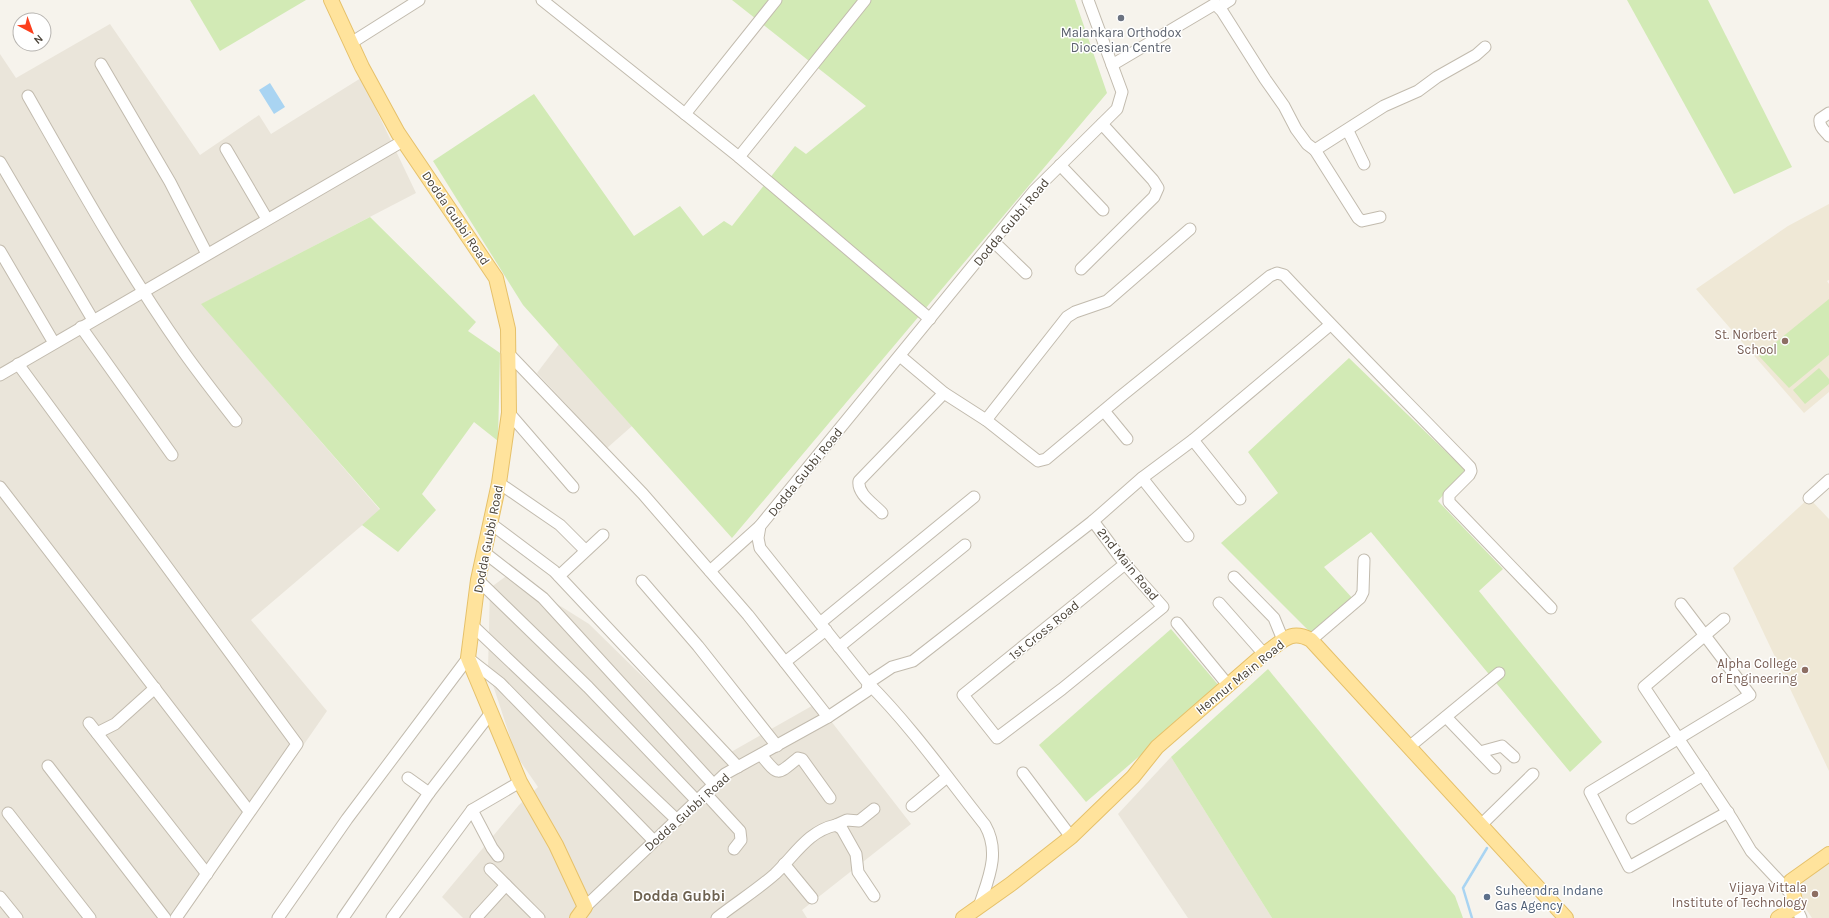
<svg xmlns="http://www.w3.org/2000/svg" width="1829" height="918" font-family="Karla,sans-serif">
<rect width="100%" height="100%" fill="#f6f3ec"/>
<g fill="#eae5da">
<polygon points="110,24 200,155 259,115 271,134 361,78 416,193 202,304 380,510 251,620 327,711 184,918 0,918 0,54 16,78"/>
<polygon points="559,344 632,426 607,448 537,373"/>
<polygon points="509,574 589,624 724,756 817,703 911,824 802,910 807,918 463,918 442,897 519,805 538,787 516,755 488,670 490,588"/>
<polygon points="1171,757 1272,918 1188,918 1118,814"/>
</g>
<g fill="#efe8d6">
<polygon points="1829,204 1829,280 1827,281 1829,284 1829,392 1804,413 1696,289 1788,226"/>
<polygon points="1809,498 1829,519 1829,771 1733,568"/>
<polygon points="1829,861 1829,918 1812,918 1804,906 1797,882"/>
</g>
<g fill="#d2eab5">
<polygon points="190,0 306,0 220,51"/>
<polygon points="732,0 1075,0 1107,93 732,538 523,305 433,161 534,94 634,236 680,206 703,236 724,221 732,226 795,146 806,154 866,106"/>
<polygon points="1627,0 1708,0 1792,167 1734,194"/>
<polygon points="370,217 476,322 468,331 500,353 498,441 474,422 422,494 436,510 398,552 362,525 380,509 201,304"/>
<polygon points="1829,299 1829,355 1789,388 1759,356"/>
<polygon points="1349,358 1465,470 1438,501 1503,569 1479,591 1602,742 1570,772 1371,532 1324,567 1354,600 1313,635 1221,543 1278,493 1248,452"/>
<polygon points="1819,368 1829,379 1829,384 1805,404 1793,390"/>
<polygon points="1171,629 1220,687 1086,802 1039,745"/>
<polygon points="1268,669 1455,896 1463,918 1272,918 1171,757"/>
</g>
<polygon fill="#a9d4f2" points="270,83 285,107 274,114 259,90"/>
<g fill="none" stroke-linecap="round" stroke-linejoin="round">
<polyline stroke="#a9d4f2" stroke-width="2.5" points="1472,918 1463,888 1487,848"/>
<g stroke="#c2bbae" stroke-width="13">
<g id="minor">
<polyline points="542,0 739,157 930,319"/>
<polyline points="1219,7 1230,0"/>
<polyline points="351,43 419,0"/>
<polyline points="101,64 170,182 207,254"/>
<polyline points="1112,65 1215,4 1222,11 1265,79 1284,106 1296,129 1307,144 1315,150 1384,106 1418,91 1437,77 1476,55 1485,47"/>
<path d="M28,96C77,182 126,270 183,351C200,375 218,398 236,421"/>
<path d="M1829,113L1820,119C1819,127 1824,130 1829,136"/>
<polyline points="685,114 776,0"/>
<polyline points="1348,131 1364,164"/>
<polyline points="226,149 267,219"/>
<polyline points="1315,150 1358,218 1362,221 1380,217"/>
<polyline points="739,157 865,0"/>
<polyline points="0,162 93,320"/>
<polyline points="1060,165 1103,210"/>
<polyline points="993,241 1026,273"/>
<polyline points="0,251 54,343"/>
<polyline points="1081,269 1154,197 1158,188 1153,180 1102,124"/>
<polyline points="81,327 172,455"/>
<polyline points="507,352 643,494 748,615 828,717"/>
<path d="M900,356L944,393L986,420L1038,461L1046,459L1120,397L1270,276L1277,273L1284,275C1345,340 1408,403 1470,467L1471,471L1469,475L1449,495V502L1551,608"/>
<polyline points="18,364 297,744 176,918"/>
<polyline points="0,375 403,141"/>
<polyline points="1104,411 1127,439"/>
<polyline points="509,413 573,487"/>
<polyline points="986,420 1067,317 1075,312 1107,301 1190,229"/>
<polyline points="1193,440 1240,499"/>
<polyline points="1142,478 1188,536"/>
<polyline points="499,483 560,525 585,550"/>
<polyline points="0,487 249,811"/>
<polyline points="1809,498 1829,480"/>
<path d="M882,513C874,504 857,494 859,481L944,393"/>
<polyline points="1093,521 1125,564 1163,607 1062,689 997,738 963,695 1125,564"/>
<polyline points="490,523 554,571 738,767"/>
<polyline points="485,553 543,598 714,785"/>
<polyline points="710,571 760,526"/>
<polyline points="559,576 603,535"/>
<polyline points="1234,577 1274,618 1283,640"/>
<polyline points="478,580 588,687 697,801"/>
<polyline points="642,581 698,646 777,746"/>
<polyline points="1219,603 1264,654"/>
<polyline points="1681,604 1750,695 1590,792 1629,867 1728,812"/>
<polyline points="1724,619 1644,687 1732,819 1751,851 1794,897"/>
<polyline points="820,623 974,497"/>
<polyline points="1177,623 1228,685"/>
<polyline points="472,625 677,820"/>
<polyline points="1311,640 1360,598 1363,592 1364,560"/>
<polyline points="839,647 965,545"/>
<polyline points="785,662 826,630"/>
<polyline points="1446,717 1495,768"/>
<polyline points="89,723 207,874"/>
<polyline points="97,733 115,724 155,688"/>
<polyline points="1409,747 1499,673"/>
<polyline points="1480,752 1502,746 1514,757"/>
<path d="M761,755C779,776 776,776 798,758L802,759L830,798"/>
<polyline points="48,766 165,918"/>
<polyline points="1023,773 1071,837"/>
<polyline points="408,778 429,793"/>
<polyline points="705,793 740,831 741,840 734,849"/>
<polyline points="912,806 947,777"/>
<polyline points="472,810 492,848 498,856"/>
<polyline points="8,813 90,918"/>
<polyline points="1632,818 1703,775"/>
<polyline points="836,825 847,820 859,821 874,809"/>
<polyline points="1481,825 1533,774"/>
<polyline points="784,864 812,898"/>
<polyline points="490,869 539,918"/>
<polyline points="0,897 17,918"/>
<polyline points="585,907 725,774 828,717 867,691 868,683 760,548 758,538 760,526 1034,191 1117,109 1122,92 1088,0"/>
<path d="M979,907C988,879 1001,853 985,825C947,777 911,726 868,683L892,667L913,661L1093,521L1142,478L1193,440L1330,325"/>
<polyline points="1796,907 1801,918"/>
<polyline points="278,918 347,819 468,658 500,683 654,841"/>
<polyline points="343,918 429,793 490,714"/>
<polyline points="392,918 472,810 520,782"/>
<polyline points="476,918 506,885"/>
<path d="M717,918C736,903 757,890 775,874C795,855 808,831 836,825L842,829L856,854L858,872L874,896"/>
</g>
</g>
<g stroke="#e6c16a" stroke-width="16">
<g id="major">
<polyline points="331,0 362,67 398,133 496,278 508,329 509,413 499,483 478,580 468,658 520,782 556,845 585,907 577,918"/>
<path d="M963,918L1011,884L1071,837L1133,777L1157,747L1264,654C1282,643 1289,628 1311,640L1566,918"/>
<polyline points="1778,918 1796,907 1791,881 1829,854"/>
</g>
</g>
<use href="#minor" stroke="#fff" stroke-width="11"/>
<use href="#major" stroke="#ffe39c" stroke-width="14"/>
</g>
<circle fill="#6b7280" stroke="#fff" stroke-width="1.5" cx="1121" cy="18" r="4"/>
<g fill="#8d6e63" stroke="#fff" stroke-width="1.5">
<circle cx="1785" cy="341" r="4"/>
<circle cx="1805" cy="670" r="4"/>
<circle cx="1815" cy="894" r="4"/>
</g>
<circle fill="#5c6f8a" stroke="#fff" stroke-width="1.5" cx="1487" cy="897" r="4"/>
<g text-anchor="middle" dominant-baseline="central" stroke-width="3" stroke-linejoin="round" paint-order="stroke">
<g font-size="13" fill="#5b616d" stroke="#fff">
<text x="1121" y="32">Malankara Orthodox<tspan x="1121" dy="15">Diocesian Centre</tspan></text>
</g>
<g font-size="13" fill="#4b4439" stroke="#fff">
<text transform="translate(456 218) rotate(56)">Dodda Gubbi Road</text>
<text transform="translate(1011 222) rotate(-50)">Dodda Gubbi Road</text>
<text transform="translate(805 472) rotate(-51)">Dodda Gubbi Road</text>
<text transform="translate(488 539) rotate(-79)">Dodda Gubbi Road</text>
<text transform="translate(1128 564) rotate(51)">2nd Main Road</text>
<text transform="translate(1044 630) rotate(-39)">1st Cross Road</text>
<text transform="translate(1240 677) rotate(-39)">Hennur Main Road</text>
<text transform="translate(687 812) rotate(-42)">Dodda Gubbi Road</text>
</g>
<g font-size="13" fill="#785e54" stroke="#fff" text-anchor="end">
<text x="1777" y="334">St. Norbert<tspan x="1777" dy="15">School</tspan></text>
<text x="1797" y="663">Alpha College<tspan x="1797" dy="15">of Engineering</tspan></text>
<text x="1807" y="887">Vijaya Vittala<tspan x="1807" dy="15">Institute of Technology</tspan></text>
</g>
<g font-size="13" fill="#4e5e75" stroke="#fff" text-anchor="start">
<text x="1495" y="890">Suheendra Indane<tspan x="1495" dy="15">Gas Agency</tspan></text>
</g>
<g font-size="15" font-weight="bold" fill="#6e6250" stroke="#fff">
<text x="679" y="896">Dodda Gubbi</text>
</g>
</g>
<g transform="translate(32 32) rotate(139)"><circle r="19" fill="#ffffff" stroke="#b7b4b0"/>
<path d="M0-3L7 15L0 10L-7 15Z" fill="#fc3f1d"/>
<text y="-6" font-size="11" font-weight="bold" text-anchor="middle" fill="#4b4439">N</text>
</g>
</svg>
